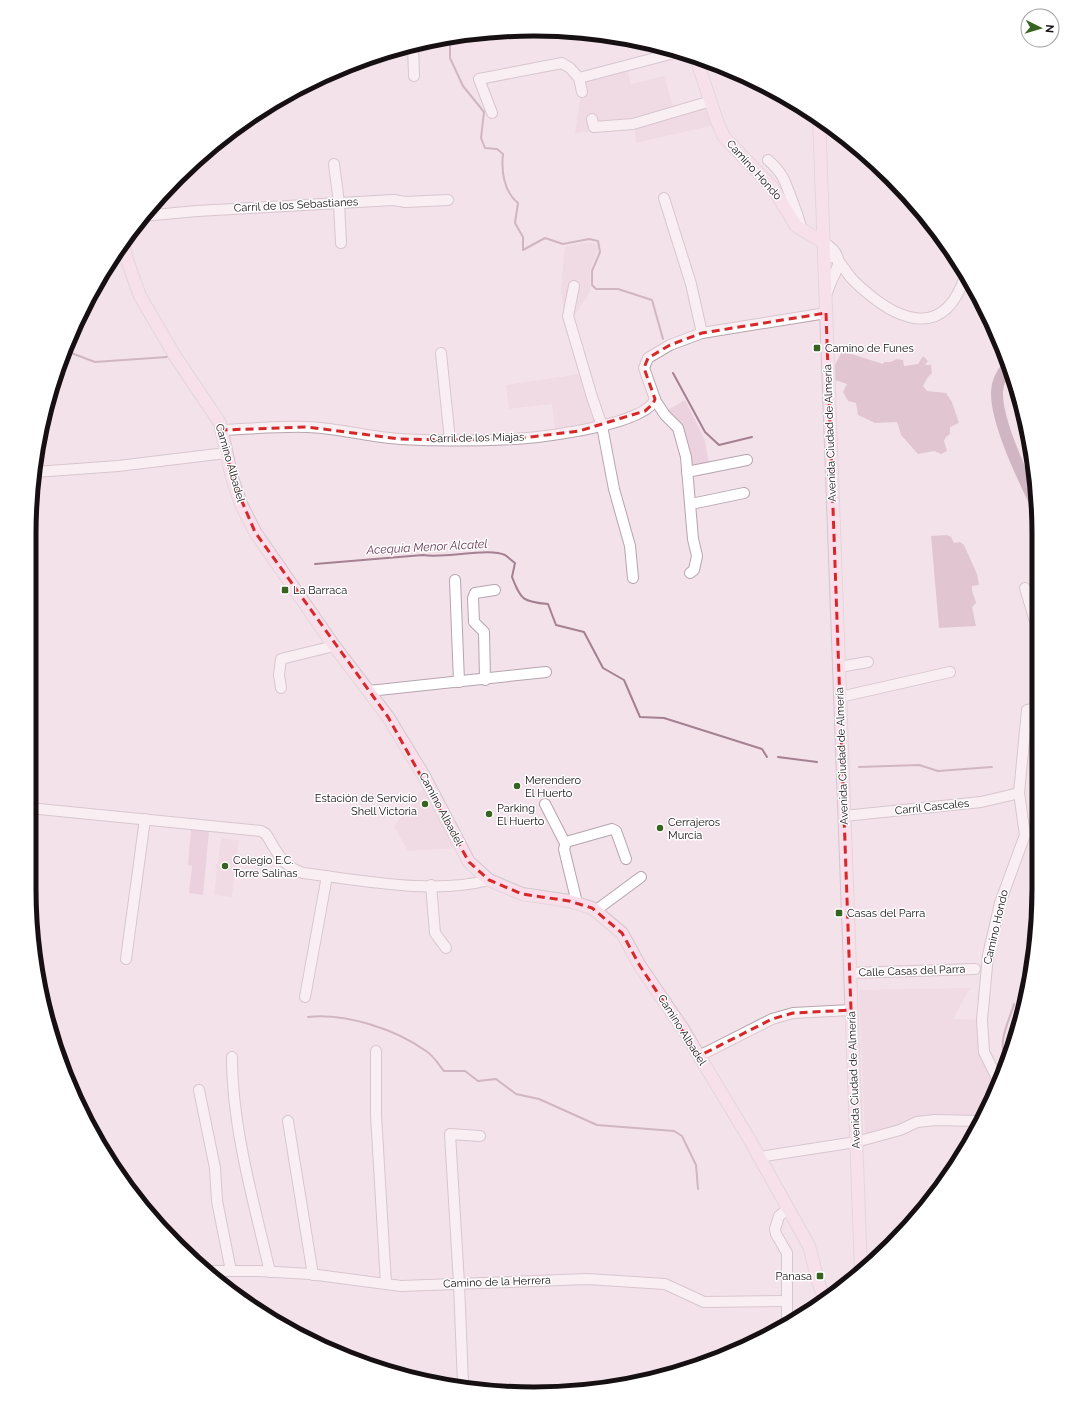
<svg xmlns="http://www.w3.org/2000/svg" width="1068" height="1423" font-family="Raleway,sans-serif">
<rect width="100%" height="100%" fill="#f4e2ea"/>
<g fill="#ebd2de">
<polygon points="626,65 631,84 664,76 673,106 708,108 714,125 636,143 634,126 575,133 580,100 579,86 592,73"/>
<polygon points="581,243 593,243 597,245 598,249 590,270 590,292 575,315 564,317 561,288 565,247"/>
<polygon points="580,374 595,422 555,430 552,404 509,409 506,385"/>
<polygon points="685,400 705,440 709,464 690,469 681,428 674,416 666,411"/>
<polygon points="427,783 462,848 408,851 394,826"/>
<polygon points="221,838 239,840 232,897 214,895 217,869 215,868 216,864 218,864"/>
<polygon points="970,988 953,1019 982,1020 984,1052 998,1080 978,1121 935,1120 865,1139 859,990"/>
</g>
<polygon fill="#e0bbce" points="191,830 209,831 203,895 189,893 192,866 188,865"/>
<g fill="#caa4b7">
<polygon points="842,351 883,364 884,362 891,362 896,359 903,360 904,366 918,364 923,356 928,361 925,365 931,365 932,373 928,377 923,386 927,391 946,393 952,402 959,423 950,427 950,434 946,437 944,441 947,451 941,454 934,451 918,454 901,435 897,422 875,423 858,415 856,403 848,401 843,392 847,384 835,380 834,367"/>
<path d="M947,535L951,537L954,543L960,542L964,545L977,574L979,585L972,586C971,591 975,597 976,603L972,607L976,626L939,628L931,536Z"/>
</g>
<g fill="none" stroke-linecap="round" stroke-linejoin="round">
<g stroke="#a48092" stroke-width="2">
<path d="M450,37V58L463,86L484,112L481,138L485,148L497,149L503,154C501,171 504,192 518,203L515,223L523,237V250L545,238L563,244L589,239L598,241L600,252L592,271V285L596,289H618L652,300L663,339"/>
<polyline points="66,351 95,362 167,357"/>
<polyline points="673,373 705,432 719,445 752,437"/>
<path d="M315,564L423,555C445,559 489,547 505,555C508,557 512,561 515,563L512,577C521,600 523,602 548,604L556,625L584,632L603,668L624,680L640,717L664,718L762,749L767,757"/>
<polyline points="778,757 817,762"/>
<polyline points="859,767 919,765 938,771 992,767"/>
<path d="M308,1017C346,1013 395,1029 426,1051C433,1055 439,1065 444,1071H465L478,1081L496,1079L516,1094L539,1099L597,1125L674,1131L682,1136L696,1165L698,1189"/>
<path d="M1007,1061C996,1043 1009,1022 1014,1004"/>
</g>
<path stroke="#a48092" stroke-width="12" d="M1009,365C1002,373 997,381 997,392C996,421 1022,475 1035,502"/>
<g stroke="#b6a4ad" stroke-width="12">
<g id="minor">
<polyline points="413,45 414,76"/>
<polyline points="582,92 579,78 678,52"/>
<polyline points="492,113 479,79 562,63 570,68 579,78"/>
<polyline points="592,119 594,127 633,124 711,101"/>
<path d="M768,160C784,174 785,182 792,200C796,210 799,219 802,230"/>
<polyline points="334,164 339,203 341,243"/>
<polyline points="664,198 691,284 702,333"/>
<polyline points="143,216 197,211 394,200 405,202 448,200"/>
<path d="M823,242C851,259 833,271 827,293"/>
<path d="M824,259L829,257H835C842,264 847,274 854,281C893,319 943,344 965,276"/>
<polyline points="574,286 568,316 592,397 602,426 614,489 630,546 633,578"/>
<polyline points="441,353 450,440"/>
<polyline points="655,400 665,415 678,428 686,457 693,539 697,556 694,570 690,573"/>
<path d="M222,430C250,429 279,426 307,427C338,428 369,437 400,439C437,441 476,441 513,439C539,438 647,425 655,399L644,368L648,358L670,345L702,333L826,313"/>
<polyline points="35,472 118,466 226,453"/>
<polyline points="687,472 747,460"/>
<polyline points="691,504 744,493"/>
<polyline points="455,580 459,682"/>
<polyline points="1025,588 1035,621"/>
<polyline points="839,667 868,662"/>
<polyline points="485,680 484,632 474,622 473,598 475,593 495,590"/>
<polyline points="281,688 279,675 281,659 334,646"/>
<polyline points="369,691 546,672"/>
<polyline points="840,697 950,672"/>
<polyline points="545,804 565,843"/>
<path d="M29,808L261,831L266,834C276,851 283,867 303,873C361,880 432,895 489,880"/>
<polyline points="844,816 981,802 1019,793"/>
<polyline points="431,885 435,933 446,948"/>
<polyline points="577,903 564,849 566,842 612,829 616,831 626,859"/>
<polyline points="595,911 641,877"/>
<polyline points="126,959 145,819"/>
<polyline points="850,973 975,969"/>
<polyline points="305,997 327,876"/>
<polyline points="376,1051 376,1115 386,1284"/>
<polyline points="699,1056 772,1019 793,1013 851,1010"/>
<path d="M232,1057C232,1128 254,1203 270,1272"/>
<polyline points="998,1080 984,1052 982,1020 988,955 1000,903 1025,835 1019,793 1027,710 1035,708"/>
<polyline points="199,1090 215,1168 217,1201 231,1271"/>
<polyline points="288,1121 313,1275"/>
<polyline points="759,1157 856,1142 900,1130 917,1122 935,1120 978,1121"/>
<polyline points="204,1271 259,1271 310,1274 401,1286 587,1279 665,1284 704,1302 787,1301"/>
<polyline points="787,1322 787,1253 776,1234 775,1229 779,1216 788,1209"/>
<polyline points="463,1384 459,1284 450,1134 480,1136"/>
</g>
</g>
<g stroke="#cccacb" stroke-width="14">
<g id="major">
<polyline points="696,58 717,121 724,137 773,188 796,226 823,242"/>
<polyline points="819,117 861,1271"/>
<polyline points="123,243 127,260 140,296 175,356 220,423 232,478 241,504 255,532 332,643 388,717 424,776 469,862 489,880 522,894 569,901 592,908 622,933 640,966 683,1029 751,1142 809,1246 820,1288 826,1300"/>
</g>
</g>
<use href="#minor" stroke="#fff" stroke-width="10"/>
<use href="#major" stroke="#fbddec" stroke-width="12"/>
</g>
<path d="M0 0H1068V1423H0ZM826,313L851,1010L793,1013L772,1019L699,1056L640,966L622,933L592,908L569,901L522,894L489,880L469,862L388,717L255,532L232,478L222,430L307,427L400,439L450,440L514,439L579,431L645,411L653,404L655,399L644,368L648,358L670,345L702,333Z" fill="#f4e2ea" fill-opacity=".55" fill-rule="evenodd"/>
<path fill="none" stroke="#d62828" stroke-width="3" stroke-dasharray="8 5" stroke-linejoin="round" d="M826,313L851,1010L793,1013L772,1019L699,1056L640,966L622,933L592,908L569,901L522,894L489,880L469,862L388,717L255,532L232,478L222,430L307,427L400,439L450,440L514,439L579,431L645,411L653,404L655,399L644,368L648,358L670,345L702,333Z"/>
<g fill="#386421" stroke="#fff" stroke-width="1.5">
<rect x="813" y="344" width="8" height="8" rx="2"/>
<rect x="281" y="586" width="8" height="8" rx="2"/>
<circle cx="517" cy="786" r="4"/>
<circle cx="425" cy="804" r="4"/>
<circle cx="489" cy="814" r="4"/>
<circle cx="660" cy="828" r="4"/>
<circle cx="225" cy="866" r="4"/>
<rect x="835" y="909" width="8" height="8" rx="2"/>
<rect x="816" y="1272" width="8" height="8" rx="2"/>
</g>
<g text-anchor="middle" dominant-baseline="central" stroke-width="3" stroke-linejoin="round" paint-order="stroke">
<g font-size="11" fill="#161013" stroke="#fff">
<text transform="translate(754 170) rotate(48)">Camino Hondo</text>
<text transform="translate(296 205) rotate(-3)">Carril de los Sebastianes</text>
<text transform="translate(830 433) rotate(-92)">Avenida Ciudad de Almería</text>
<text transform="translate(477 438) rotate(-1)">Carril de los Miajas</text>
<text transform="translate(230 463) rotate(74)">Camino Albadel</text>
<text transform="translate(842 756) rotate(-92)">Avenida Ciudad de Almería</text>
<text transform="translate(932 807) rotate(-6)">Carril Cascales</text>
<text transform="translate(441 809) rotate(62)">Camino Albadel</text>
<text transform="translate(996 927) rotate(-77)">Camino Hondo</text>
<text transform="translate(912 971) rotate(-2)">Calle Casas del Parra</text>
<text transform="translate(682 1030) rotate(58)">Camino Albadel</text>
<text transform="translate(854 1080) rotate(-92)">Avenida Ciudad de Almería</text>
<text transform="translate(497 1282) rotate(-2)">Camino de la Herrera</text>
</g>
<g font-size="11" fill="#161013" stroke="#fff" text-anchor="start">
<text x="825" y="348">Camino de Funes</text>
<text x="293" y="590">La Barraca</text>
<text x="525" y="780">Merendero<tspan x="525" dy="13">El Huerto</tspan></text>
<text x="417" y="798" text-anchor="end">Estación de Servicio<tspan x="417" dy="13">Shell Victoria</tspan></text>
<text x="497" y="808">Parking<tspan x="497" dy="13">El Huerto</tspan></text>
<text x="668" y="822">Cerrajeros<tspan x="668" dy="13">Murcia</tspan></text>
<text x="233" y="860">Colegio E.C.<tspan x="233" dy="13">Torre Salinas</tspan></text>
<text x="847" y="913">Casas del Parra</text>
<text x="812" y="1276" text-anchor="end">Panasa</text>
</g>
<g font-size="12" font-style="italic" fill="#6a3854" stroke="#fff">
<text transform="translate(427 547) rotate(-3)">Acequia Menor Alcatel</text>
</g>
</g>
<path d="M0 0H1068V1423H0ZM534 36H534A498 498 0 0 1 1032 534V889A498 498 0 0 1 534 1387H534A498 498 0 0 1 36 889V534A498 498 0 0 1 534 36Z" fill="#fff" fill-rule="evenodd"/>
<path fill="none" stroke="#161013" stroke-width="5" d="M534 36H534A498 498 0 0 1 1032 534V889A498 498 0 0 1 534 1387H534A498 498 0 0 1 36 889V534A498 498 0 0 1 534 36Z"/>
<g transform="translate(1040 28) rotate(95)"><circle r="19" fill="#ffffff" stroke="#a29fa1"/>
<path d="M0-3L7 15L0 10L-7 15Z" fill="#386421"/>
<text y="-6" font-size="11" font-weight="bold" text-anchor="middle" fill="#161013">N</text>
</g>
</svg>
